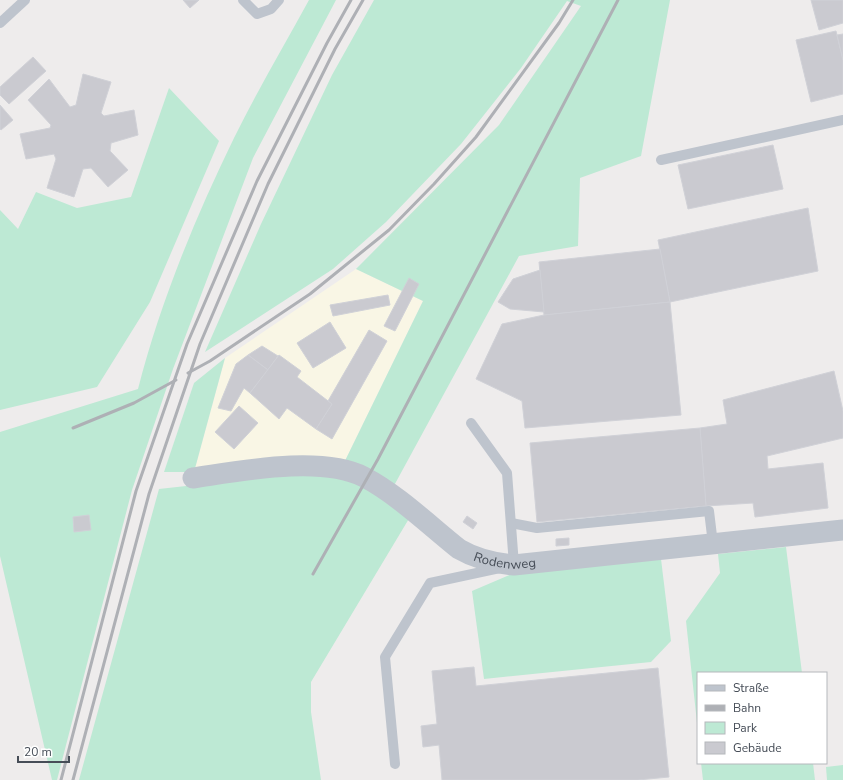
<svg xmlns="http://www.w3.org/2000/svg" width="843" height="780" font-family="'Nunito Sans',sans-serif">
<rect width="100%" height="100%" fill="#eeecec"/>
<polygon fill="#f9f6e5" points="356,269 423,301 341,469 194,472 225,358"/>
<g fill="#bde9d4">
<path d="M309,0H336L253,158L173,369L132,490L57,780H52L0,556V432L138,389C160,303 195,218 234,138C257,91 284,46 309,0Z"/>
<polygon points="374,0 670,0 641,156 580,178 578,246 519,256 390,493 413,512 311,682 311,712 321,780 79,780 159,489 341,469 423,301 356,269 499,125 581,6 567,1 521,68 461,144 386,222 333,269 205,352 261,224 332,75"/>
<polygon points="169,88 219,141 150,302 97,387 0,410 0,210 18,229 36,192 77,208 131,197"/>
<polygon points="225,358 194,472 164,472 194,383"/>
<polygon points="786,547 802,673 698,673 698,732 686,621 720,573 718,554"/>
<polygon points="661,559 671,641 651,662 484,679 472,591 514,573"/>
<polygon points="701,763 813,763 815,780 703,780"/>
<polygon points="843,765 843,780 827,780 826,767"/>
</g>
<g fill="#cacad0" stroke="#d0d1d7">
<polygon points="183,0 199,0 190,8"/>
<polygon points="811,0 843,0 843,23 819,30"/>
<polygon points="836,31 843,60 843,94 811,102 796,40"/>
<polygon points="843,34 843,60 837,35"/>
<polygon points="33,57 46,71 9,104 0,95 0,87"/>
<polygon points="83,74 111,82 101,113 104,116 134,110 138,135 111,143 110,151 128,170 108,187 91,168 83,169 74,197 47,188 56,159 54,154 26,159 20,134 50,128 51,125 28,100 49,79 70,107 76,105"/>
<polygon points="0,105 13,120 1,130 0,129"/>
<polygon points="773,145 783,189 688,209 678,165"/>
<polygon points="808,208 818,271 670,302 658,240"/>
<polygon points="660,249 670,302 544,315 539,262"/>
<polygon points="540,270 544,312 510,309 498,302 513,279"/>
<polygon points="409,278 419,284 395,331 384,326"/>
<polygon points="388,295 390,305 333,316 330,305"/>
<polygon points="670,302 681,415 525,428 522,401 476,379 502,324 544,315"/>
<polygon points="330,322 346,348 313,368 297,343"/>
<polygon points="369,330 387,341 332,439 316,429 332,404 328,401"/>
<polygon points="262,346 278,356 268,370 248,355"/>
<polygon points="248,355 268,370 250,393 244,388 231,411 218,408 236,364"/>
<polygon points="279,355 301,371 297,377 332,404 316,429 287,408 279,419 250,393"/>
<polygon points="834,371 843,411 843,438 767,456 768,469 823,463 828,508 755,517 753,503 706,506 700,428 727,424 723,400"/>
<polygon points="239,406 258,423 234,449 215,432"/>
<polygon points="700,428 706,506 537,522 530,443"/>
<polygon points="89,515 91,530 74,532 73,517"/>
<polygon points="467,516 477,523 473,529 463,522"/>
<polygon points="569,538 569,545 556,546 556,539"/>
<polygon points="474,667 476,686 658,668 669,777 638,780 442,780 439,745 423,747 421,726 437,724 432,671"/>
</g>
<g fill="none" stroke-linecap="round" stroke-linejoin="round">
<g stroke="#bec4cd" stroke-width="10">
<polyline points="243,0 257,14 271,9 279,0"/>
<polyline points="0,23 25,0"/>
<polyline points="661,160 843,120"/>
<polyline points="511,523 537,528 709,511 713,544"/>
<polyline points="395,764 385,657 430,583 514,565 507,473 471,423"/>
</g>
<path stroke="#bec4cd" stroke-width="21" id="s1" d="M193,478C241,471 321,455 364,477C397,494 430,526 459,549C476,559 493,563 514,565L843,530"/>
<g stroke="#aeb0b5" stroke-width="3">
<polyline points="188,373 210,361 310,294 389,230 434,184 476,137 559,23 573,0"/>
<polyline points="73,428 134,403 176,380"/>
<polyline points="313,574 378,459 618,0"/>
<polyline points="61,780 136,491 187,344 257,181 327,43 351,0"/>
<polyline points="73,780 149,494 200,344 268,184 335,49 363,0"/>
</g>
</g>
<g text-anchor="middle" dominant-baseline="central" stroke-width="4" stroke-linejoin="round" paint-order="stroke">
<g font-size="13" fill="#464d57" stroke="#fff">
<text stroke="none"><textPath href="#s1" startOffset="341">Rodenweg</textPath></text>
</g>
</g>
<rect x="697" y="672" width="130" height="92" fill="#ffffff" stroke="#b5b8bc"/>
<rect x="705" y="685" width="20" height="6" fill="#bec4cd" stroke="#b5b8bc"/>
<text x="733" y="692" font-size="12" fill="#464d57">Straße</text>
<rect x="705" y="705" width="20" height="6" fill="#aeb0b5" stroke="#b5b8bc"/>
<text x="733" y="712" font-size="12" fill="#464d57">Bahn</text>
<rect x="705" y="722" width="20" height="12" fill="#bde9d4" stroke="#b5b8bc"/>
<text x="733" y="732" font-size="12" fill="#464d57">Park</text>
<rect x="705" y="742" width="20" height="12" fill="#cacad0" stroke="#b5b8bc"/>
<text x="733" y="752" font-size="12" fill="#464d57">Gebäude</text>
<path d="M18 756v6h51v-6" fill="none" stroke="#464d57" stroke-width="2"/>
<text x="24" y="756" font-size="12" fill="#464d57" stroke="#ffffff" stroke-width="3" paint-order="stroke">20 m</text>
</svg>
